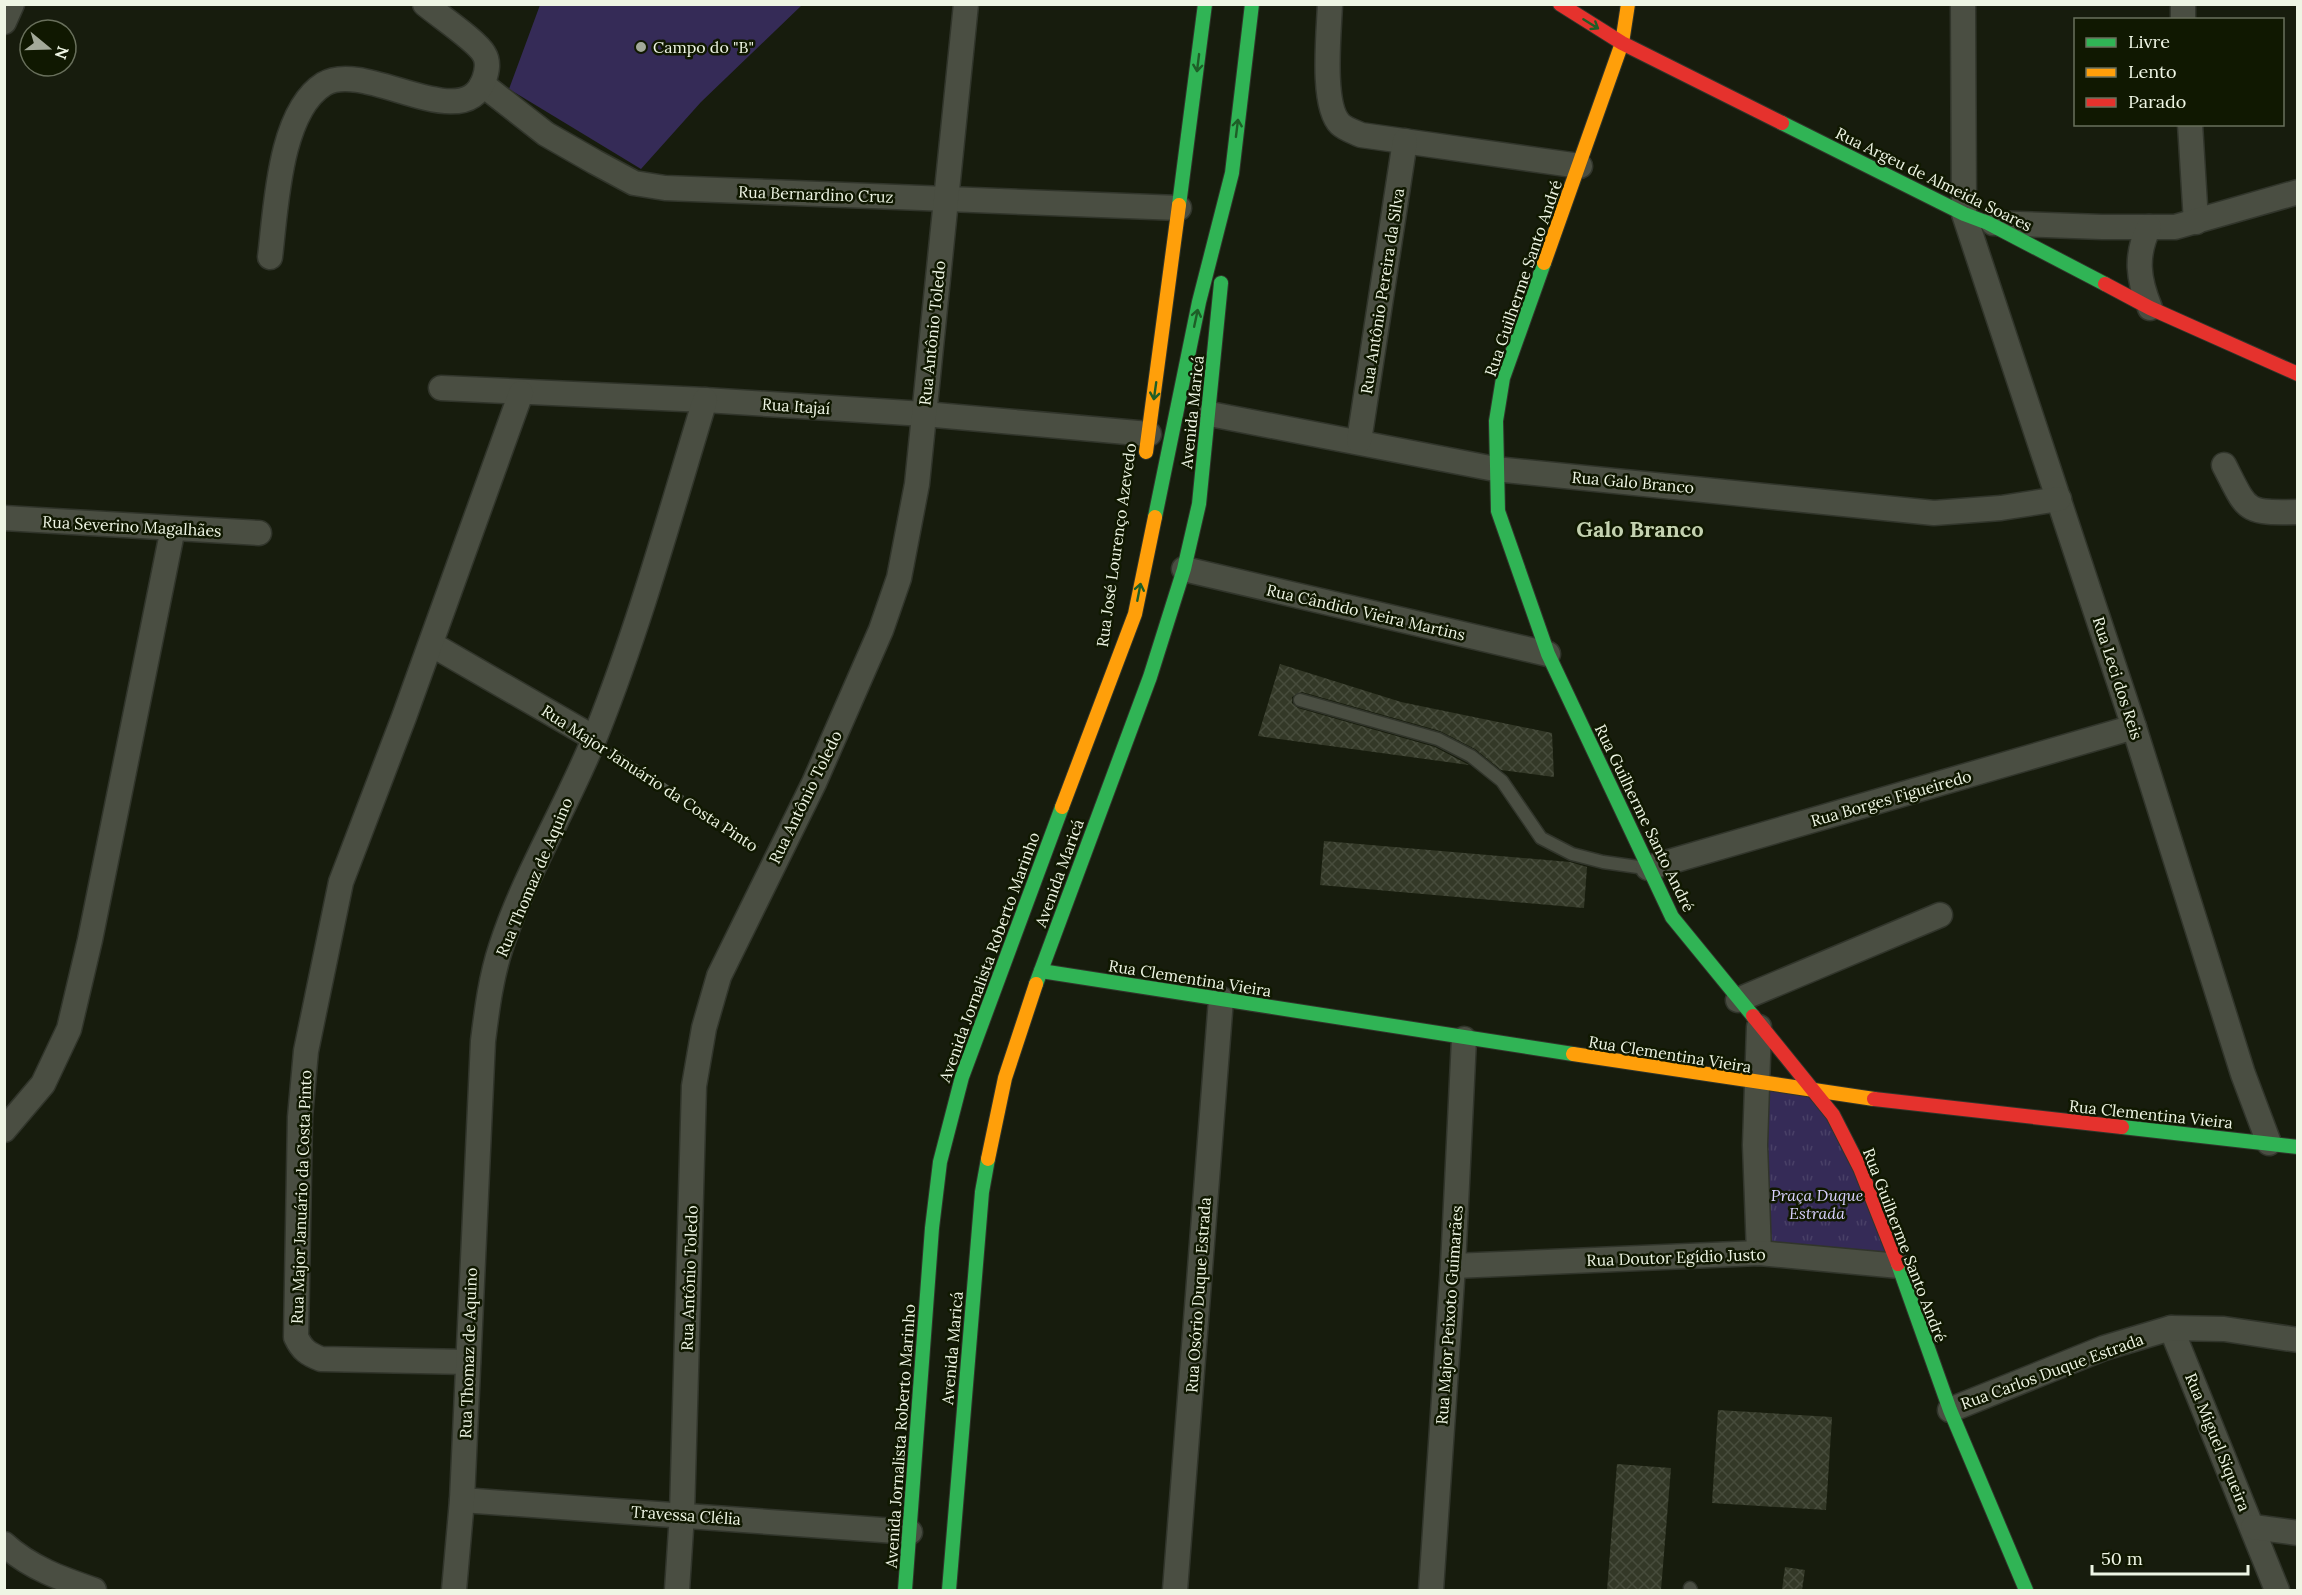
<svg xmlns="http://www.w3.org/2000/svg" width="2302" height="1595" font-family="Lora,serif">
<defs>
<pattern id="grass-tufts" width="24" height="20" patternUnits="userSpaceOnUse" patternTransform="scale(1.5)"><rect width="24" height="20" fill="#352b57"/><path d="M3 7l-1-3M5 7V3M7 7l1-3M15 17l-1-3M17 17v-4M19 17l1-3" fill="none" stroke="#494067"/></pattern>
<pattern id="building-cross-hatch" width="8" height="8" patternUnits="userSpaceOnUse" patternTransform="scale(1.5)"><rect width="8" height="8" fill="#333827"/><path d="M0 0l8 8M0 8l8-8" fill="none" stroke="#474c3c"/></pattern>
</defs>
<rect width="100%" height="100%" fill="#171c0d"/>
<polygon fill="url(#grass-tufts)" points="1756,1084 1816,1092 1899,1266 1766,1253"/>
<polygon fill="#352b57" points="540,5 540,4 802,5 701,102 641,169 509,89"/>
<g fill="url(#building-cross-hatch)">
<polygon points="1280,664 1401,702 1552,733 1554,777 1501,770 1475,749 1440,731 1302,692 1292,697 1292,703 1298,708 1435,747 1469,765 1258,736"/>
<polygon points="1324,841 1570,862 1587,867 1584,908 1320,885"/>
<polygon points="1718,1410 1832,1417 1826,1510 1712,1503"/>
<polygon points="1617,1464 1671,1468 1661,1590 1607,1590"/>
<polygon points="1785,1567 1805,1570 1802,1590 1782,1590"/>
</g>
<g fill="none" stroke-linecap="round" stroke-linejoin="round">
<g stroke="#31352b" stroke-width="15">
<g id="lane">
<polyline points="1300,700 1438,739 1471,756 1502,781 1541,838 1572,854 1603,862 1645,868"/>
<polyline points="1690,1588 1691,1590"/>
</g>
</g>
<g stroke="#31352b" stroke-width="27">
<g id="street">
<path d="M1330,4C1329,32 1321,105 1340,124C1345,129 1355,132 1361,135L1580,166"/>
<polyline points="1963,4 1964,214 2134,727 2243,1074 2269,1143"/>
<polyline points="2183,4 2183,20"/>
<polyline points="4,22 12,4"/>
<polyline points="482,84 546,134 595,162 634,183 665,188 1179,208"/>
<polyline points="2190,124 2196,222"/>
<polyline points="1993,223 2102,227 2175,227 2298,192"/>
<path d="M2149,227C2135,256 2138,279 2150,308"/>
<path d="M270,257C276,209 279,112 324,84C365,59 463,137 484,80C487,71 489,62 484,54C477,41 438,15 425,4"/>
<polyline points="441,388 705,400 924,414 1149,434"/>
<polyline points="1210,414 1495,469 1934,513 2001,508 2059,499"/>
<polyline points="1359,441 1405,141"/>
<path d="M2224,465C2248,512 2244,513 2298,512"/>
<polyline points="4,518 259,533"/>
<polyline points="1184,569 1548,654"/>
<polyline points="431,644 594,738"/>
<polyline points="1648,868 2134,727"/>
<polyline points="1738,1000 1940,915"/>
<polyline points="1759,1027 1755,1145 1759,1253"/>
<polyline points="4,1130 43,1084 69,1029 90,940 173,528"/>
<polyline points="1453,1266 1759,1253 1899,1266"/>
<polyline points="2171,1328 2277,1590"/>
<path d="M468,1362L321,1359C308,1354 302,1350 296,1337L300,1117L306,1051L341,882L404,717L521,393"/>
<polyline points="1950,1410 2104,1348 2171,1328 2224,1329 2298,1340"/>
<polyline points="462,1500 910,1532"/>
<polyline points="2253,1527 2298,1533"/>
<path d="M4,1544C30,1568 62,1579 94,1590"/>
<path d="M454,1590L462,1500L483,1041C487,1009 491,977 501,947C525,873 568,805 597,732C640,624 671,511 705,400"/>
<polyline points="677,1590 682,1514 694,1086 704,1028 719,976 814,783 881,630 899,578 917,484 966,4"/>
<polyline points="1175,1590 1221,999"/>
<polyline points="1431,1590 1453,1266 1464,1039"/>
</g>
</g>
<g stroke="#31352b" stroke-width="16">
<g id="fast">
<polyline points="1782,123 1964,214 1988,223 2105,284"/>
<polyline points="1179,205 1205,4"/>
<polyline points="1544,263 1503,378 1496,421 1498,511 1548,654 1672,917 1753,1016"/>
<polyline points="1155,517 1199,302 1232,173 1252,4"/>
<polyline points="1041,971 1573,1054"/>
<polyline points="1036,984 1150,677 1184,569 1199,504 1221,283"/>
<polyline points="2122,1127 2298,1147"/>
<polyline points="1898,1264 1950,1410 2026,1590"/>
<polyline points="905,1590 932,1228 940,1162 962,1077 1062,807"/>
<polyline points="949,1590 982,1192 988,1159"/>
</g>
</g>
<g stroke="#31352b" stroke-width="16">
<g id="slow">
<polyline points="1544,263 1622,43 1628,4"/>
<polyline points="1146,452 1179,205"/>
<polyline points="1062,807 1135,614 1155,517"/>
<polyline points="1573,1054 1874,1099"/>
<polyline points="988,1159 1005,1078 1036,984"/>
</g>
</g>
<g stroke="#31352b" stroke-width="16">
<g id="jam">
<polyline points="1560,4 1622,43 1782,123"/>
<polyline points="2105,284 2150,308 2298,374"/>
<polyline points="1753,1016 1833,1115 1860,1168 1898,1264"/>
<polyline points="1874,1099 2122,1127"/>
</g>
</g>
<polyline stroke="#52574c" stroke-width="4" stroke-dasharray="6 3" stroke-linecap="butt" points="611,749 759,849"/>
<use href="#lane" stroke="#4a4e42" stroke-width="12"/>
<use href="#street" stroke="#4a4e42" stroke-width="24"/>
<use href="#fast" stroke="#30b455" stroke-width="14"/>
<use href="#slow" stroke="#ff9f0a" stroke-width="14"/>
<use href="#jam" stroke="#e5322d" stroke-width="14"/>
</g>
<defs><path id="oneway-shaft" d="M-6 0H5M1.5-3L5.5 0L1.5 3" fill="none" stroke-width="1.6" stroke-linecap="round" stroke-linejoin="round" transform="scale(1.5)"/></defs>
<g stroke="#1e5e27">
<use href="#oneway-shaft" transform="translate(1591 24) rotate(32)"/>
<use href="#oneway-shaft" transform="translate(1198 63) rotate(97)"/>
<use href="#oneway-shaft" transform="translate(1237 128) rotate(-83)"/>
<use href="#oneway-shaft" transform="translate(1196 318) rotate(-78)"/>
<use href="#oneway-shaft" transform="translate(1155 391) rotate(98)"/>
<use href="#oneway-shaft" transform="translate(1139 592) rotate(-79)"/>
</g>
<circle fill="#a3a999" stroke="#101801" stroke-width="2" cx="641" cy="47" r="6"/>
<g text-anchor="middle" dominant-baseline="central" stroke-width="5" stroke-linejoin="round" paint-order="stroke">
<g font-size="16" fill="#eef5e4" stroke="#101801" text-anchor="start">
<text x="653" y="47">Campo do "B"</text>
</g>
<g font-size="16" fill="#eef5e4" stroke="#101801">
<text transform="translate(1934 179) rotate(26)">Rua Argeu de Almeida Soares</text>
<text transform="translate(816 194) rotate(2)">Rua Bernardino Cruz</text>
<text transform="translate(1523 278) rotate(-71)">Rua Guilherme Santo André</text>
<text transform="translate(1382 291) rotate(-81)">Rua Antônio Pereira da Silva</text>
<text transform="translate(932 333) rotate(-84)">Rua Antônio Toledo</text>
<text transform="translate(796 406) rotate(4)">Rua Itajaí</text>
<text transform="translate(1192 412) rotate(-84)">Avenida Maricá</text>
<text transform="translate(1633 482) rotate(5)">Rua Galo Branco</text>
<text transform="translate(132 526) rotate(3)">Rua Severino Magalhães</text>
<text transform="translate(1116 545) rotate(-82)">Rua José Lourenço Azevedo</text>
<text transform="translate(1366 612) rotate(13)">Rua Cândido Vieira Martins</text>
<text transform="translate(2118 678) rotate(72)">Rua Leci dos Reis</text>
<text transform="translate(650 778) rotate(33)">Rua Major Januário da Costa Pinto</text>
<text transform="translate(805 797) rotate(-64)">Rua Antônio Toledo</text>
<text transform="translate(1891 798) rotate(-16)">Rua Borges Figueiredo</text>
<text transform="translate(1645 818) rotate(64)">Rua Guilherme Santo André</text>
<text transform="translate(1059 873) rotate(-70)">Avenida Maricá</text>
<text transform="translate(534 877) rotate(-67)">Rua Thomaz de Aquino</text>
<text transform="translate(989 957) rotate(-70)">Avenida Jornalista Roberto Marinho</text>
<text transform="translate(1190 978) rotate(9)">Rua Clementina Vieira</text>
<text transform="translate(1670 1054) rotate(9)">Rua Clementina Vieira</text>
<text transform="translate(2151 1114) rotate(6)">Rua Clementina Vieira</text>
<text transform="translate(301 1197) rotate(-88)">Rua Major Januário da Costa Pinto</text>
<text transform="translate(1905 1245) rotate(69)">Rua Guilherme Santo André</text>
<text transform="translate(1676 1257) rotate(-2)">Rua Doutor Egídio Justo</text>
<text transform="translate(689 1278) rotate(-88)">Rua Antônio Toledo</text>
<text transform="translate(1198 1295) rotate(-86)">Rua Osório Duque Estrada</text>
<text transform="translate(1449 1315) rotate(-86)">Rua Major Peixoto Guimarães</text>
<text transform="translate(952 1348) rotate(-85)">Avenida Maricá</text>
<text transform="translate(468 1353) rotate(-88)">Rua Thomaz de Aquino</text>
<text transform="translate(2052 1371) rotate(-20)">Rua Carlos Duque Estrada</text>
<text transform="translate(900 1436) rotate(-86)">Avenida Jornalista Roberto Marinho</text>
<text transform="translate(2218 1442) rotate(68)">Rua Miguel Siqueira</text>
<text transform="translate(686 1515) rotate(4)">Travessa Clélia</text>
</g>
<g font-size="16" font-style="italic" fill="#d8d1fe" stroke="#101801">
<text x="1817" y="1195">Praça Duque<tspan x="1817" dy="18">Estrada</tspan></text>
</g>
<g font-size="22" font-weight="bold" fill="#c4d2b0" stroke="#101801">
<text x="1640" y="529">Galo Branco</text>
</g>
</g>
<rect width="2302" height="1595" fill="none" stroke="#eef5e4" stroke-width="12"/>
<rect x="2074" y="18" width="210" height="108" fill="#101801" stroke="#69705c" stroke-width="1.5"/>
<rect x="2086" y="38" width="30" height="9" fill="#30b455" stroke="#69705c" stroke-width="1.5"/>
<text x="2128" y="48" font-size="18" fill="#eef5e4">Livre</text>
<rect x="2086" y="68" width="30" height="9" fill="#ff9f0a" stroke="#69705c" stroke-width="1.5"/>
<text x="2128" y="78" font-size="18" fill="#eef5e4">Lento</text>
<rect x="2086" y="98" width="30" height="9" fill="#e5322d" stroke="#69705c" stroke-width="1.5"/>
<text x="2128" y="108" font-size="18" fill="#eef5e4">Parado</text>
<g transform="translate(48 48) rotate(109)"><circle r="28" fill="#101801" stroke="#69705c" stroke-width="1.5"/>
<path d="M0-4.5L10 22L0 15L-10 22Z" fill="#a3a999"/>
<text y="-9" font-size="16" font-weight="bold" text-anchor="middle" fill="#eef5e4">N</text>
</g>
<path d="M2092 1565v9h156v-9" fill="none" stroke="#eef5e4" stroke-width="3"/>
<text x="2101" y="1565" font-size="18" fill="#eef5e4" stroke="#101801" stroke-width="4.5" paint-order="stroke">50 m</text>
</svg>
